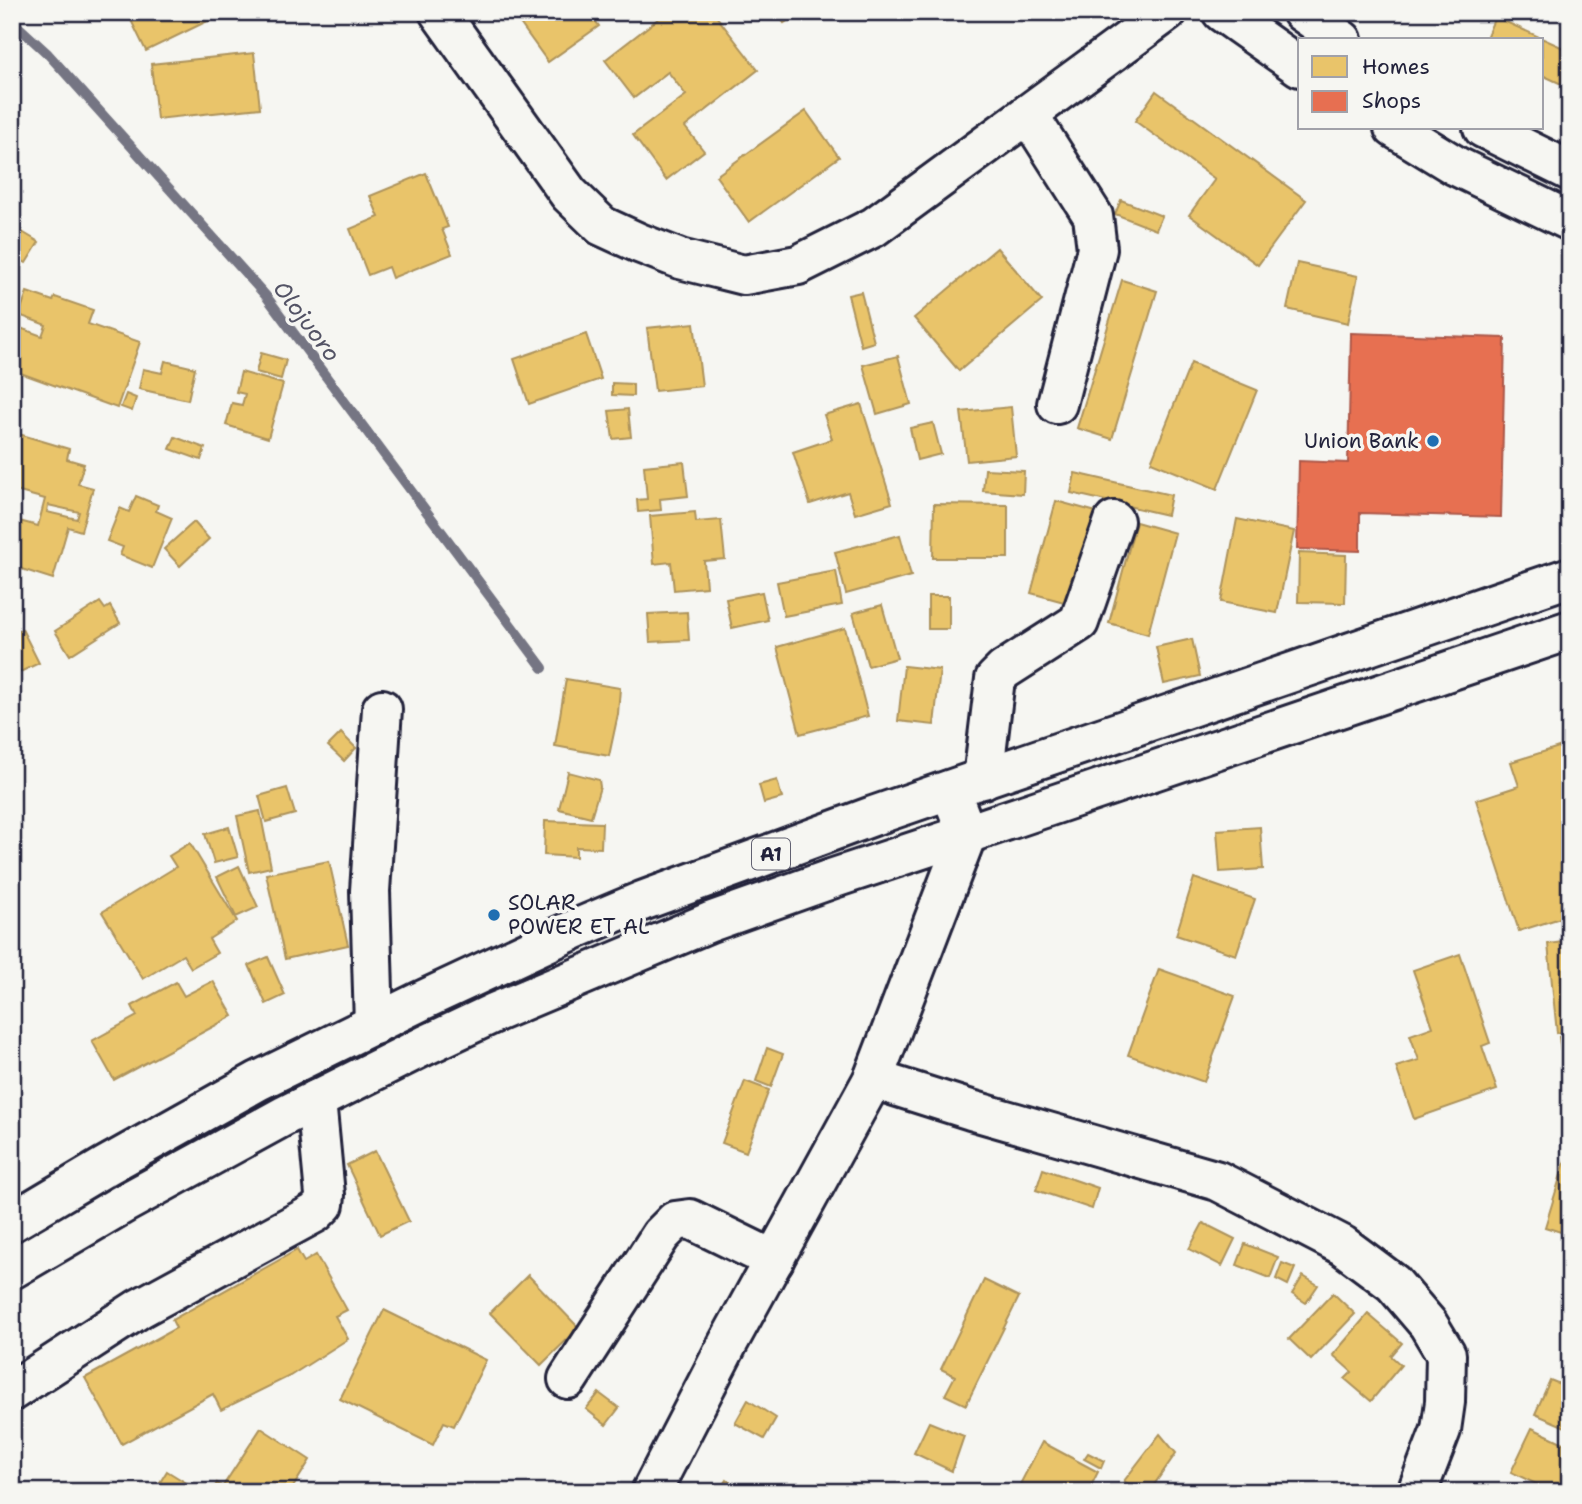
<svg xmlns="http://www.w3.org/2000/svg" width="1582" height="1504" font-family="'Shantell Sans',sans-serif">
<rect width="100%" height="100%" fill="#f6f6f2"/>
<filter id="ink" filterUnits="userSpaceOnUse"><feTurbulence type="fractalNoise" baseFrequency=".0143" numOctaves="2"/><feDisplacementMap in="SourceGraphic" scale="14" xChannelSelector="R" yChannelSelector="G"/><feConvolveMatrix kernelMatrix="1 2 1 2 8 2 1 2 1" color-interpolation-filters="sRGB"/></filter>
<g filter="url(#ink)">
<g fill="#e9c46a" stroke="#ad935c" stroke-width="2" fill-rule="evenodd">
<polygon points="127,12 226,12 146,51"/>
<polygon points="527,12 589,12 599,26 548,62 517,19"/>
<polygon points="667,12 713,12 758,70 685,127 704,151 666,180 633,135 686,95 668,72 634,98 605,60"/>
<polygon points="777,12 801,12 784,23"/>
<polygon points="1495,17 1570,51 1570,88 1542,75 1542,40 1485,40"/>
<polygon points="254,53 260,108 157,119 151,64"/>
<polygon points="1156,91 1306,200 1258,265 1189,215 1215,179 1135,121"/>
<polygon points="806,111 839,157 749,222 716,176"/>
<polygon points="426,173 448,227 442,229 452,254 392,278 388,267 368,275 350,229 379,217 370,196"/>
<polygon points="1121,200 1162,216 1156,230 1115,214"/>
<polygon points="12,226 39,242 26,263 12,255"/>
<polygon points="997,248 1042,301 959,371 914,318"/>
<polygon points="1297,263 1358,276 1348,323 1287,309"/>
<polygon points="1122,280 1157,291 1112,439 1077,428"/>
<polygon points="27,292 53,301 55,297 93,310 88,324 140,342 117,408 12,370 12,325 42,336 46,325 19,315"/>
<polygon points="861,292 874,342 861,346 848,295"/>
<polygon points="694,323 702,386 655,391 647,328"/>
<polygon points="586,334 601,379 529,404 514,359"/>
<polygon points="261,353 286,360 281,379 256,372"/>
<polygon points="898,356 911,404 877,414 863,365"/>
<polygon points="165,361 195,368 188,400 139,389 143,369 162,373"/>
<polygon points="1191,363 1257,390 1217,489 1151,462"/>
<polygon points="241,372 283,384 268,438 226,425 232,403 242,405 245,394 236,392"/>
<polygon points="612,383 633,384 633,396 612,395"/>
<polygon points="126,394 136,398 132,411 121,407"/>
<polygon points="861,404 892,503 855,514 848,492 810,504 793,452 832,439 824,415"/>
<polygon points="1011,407 1016,456 967,461 961,412"/>
<polygon points="628,409 631,437 613,439 609,411"/>
<polygon points="933,423 941,454 917,460 910,428"/>
<path d="M12,432L69,449L67,459L84,464L78,484L93,488L81,531L68,527L53,579L12,566V519L38,526L45,499L12,490ZM48,505L79,512L77,519L47,512Z"/>
<polygon points="175,437 205,448 201,460 170,449"/>
<polygon points="684,462 688,496 660,499 661,510 638,512 637,500 647,499 644,466"/>
<polygon points="985,469 1024,471 1023,494 983,491"/>
<polygon points="1075,473 1171,495 1167,515 1071,493"/>
<polygon points="136,496 158,505 156,511 172,518 152,568 120,555 123,547 107,541 120,508 129,512"/>
<polygon points="1056,501 1100,513 1075,605 1031,593"/>
<polygon points="934,504 1008,505 1008,558 933,558"/>
<polygon points="695,512 696,522 721,520 725,559 704,561 706,587 674,590 671,562 654,564 650,516"/>
<polygon points="1237,519 1294,531 1277,613 1221,602"/>
<polygon points="194,522 209,539 180,566 164,549"/>
<polygon points="1136,522 1175,533 1148,634 1109,623"/>
<polygon points="900,535 911,576 846,594 835,552"/>
<polygon points="1299,553 1346,555 1345,603 1298,602"/>
<polygon points="836,571 842,605 784,616 777,582"/>
<polygon points="762,592 768,620 732,628 726,599"/>
<rect x="928" y="596" width="21" height="33"/>
<polygon points="100,602 105,609 110,606 120,623 70,655 55,631"/>
<polygon points="882,605 897,658 868,666 853,613"/>
<polygon points="687,612 689,640 650,642 648,614"/>
<polygon points="12,620 18,631 22,629 39,663 12,676"/>
<polygon points="845,628 868,716 800,734 777,647"/>
<polygon points="1192,639 1200,676 1164,684 1156,647"/>
<polygon points="904,666 940,670 934,725 898,721"/>
<polygon points="566,679 620,688 618,714 609,756 555,746"/>
<polygon points="341,733 356,748 344,761 328,746"/>
<polygon points="1565,745 1570,758 1570,915 1519,931 1476,800 1519,786 1511,762"/>
<polygon points="568,772 599,780 600,787 591,817 559,809"/>
<polygon points="777,780 782,798 764,803 759,785"/>
<polygon points="287,788 295,814 266,822 259,796"/>
<polygon points="260,811 271,867 249,872 237,816"/>
<polygon points="545,821 602,823 601,848 576,847 576,857 544,855"/>
<polygon points="229,827 238,857 214,863 205,834"/>
<polygon points="1260,827 1263,869 1220,872 1217,830"/>
<polygon points="190,843 237,921 209,939 217,953 191,968 183,955 143,979 102,912 176,867 169,856"/>
<polygon points="329,861 348,945 285,959 266,874"/>
<polygon points="239,866 258,907 236,917 217,877"/>
<polygon points="1194,878 1255,899 1236,955 1176,935"/>
<polygon points="1570,941 1570,1031 1557,1033 1548,944"/>
<polygon points="1460,954 1490,1043 1482,1046 1497,1090 1414,1119 1396,1067 1419,1060 1410,1035 1433,1027 1413,970"/>
<polygon points="268,957 285,995 266,1004 249,965"/>
<polygon points="1159,969 1235,996 1204,1082 1128,1055"/>
<polygon points="213,981 233,1016 114,1080 92,1041 137,1016 132,1006 176,982 184,996"/>
<polygon points="1570,1036 1570,1066 1563,1067 1559,1037"/>
<polygon points="767,1048 783,1054 771,1087 756,1081"/>
<polygon points="745,1081 769,1090 746,1152 722,1143"/>
<polygon points="1570,1145 1570,1235 1545,1227"/>
<polygon points="375,1151 409,1221 380,1235 347,1165"/>
<polygon points="1043,1169 1098,1188 1092,1209 1036,1190"/>
<polygon points="1203,1223 1235,1239 1222,1266 1189,1249"/>
<polygon points="1245,1244 1278,1257 1270,1278 1237,1265"/>
<polygon points="297,1250 304,1262 316,1255 347,1310 335,1316 348,1339 290,1376 221,1410 213,1394 122,1444 85,1378 176,1328 172,1320"/>
<polygon points="1282,1263 1295,1268 1288,1285 1276,1279"/>
<polygon points="528,1275 579,1328 541,1365 490,1313"/>
<polygon points="1303,1276 1318,1285 1306,1303 1292,1294"/>
<polygon points="984,1280 1019,1297 966,1405 945,1395 955,1376 941,1369"/>
<polygon points="1333,1293 1355,1314 1311,1360 1289,1339"/>
<polygon points="384,1310 486,1360 454,1426 444,1422 433,1445 340,1399"/>
<polygon points="1368,1314 1402,1343 1391,1356 1401,1365 1371,1401 1345,1379 1352,1372 1333,1355"/>
<polygon points="1550,1380 1570,1388 1570,1429 1535,1414"/>
<polygon points="599,1393 619,1408 606,1425 586,1409"/>
<polygon points="748,1400 776,1418 764,1439 735,1423"/>
<polygon points="929,1422 964,1436 952,1471 914,1453"/>
<polygon points="261,1428 310,1460 290,1492 232,1492 223,1486"/>
<polygon points="1532,1428 1570,1446 1570,1492 1553,1492 1511,1472"/>
<polygon points="1160,1434 1176,1453 1149,1492 1140,1492 1124,1481"/>
<polygon points="1042,1442 1098,1472 1088,1492 1016,1492"/>
<polygon points="1088,1453 1104,1461 1101,1468 1084,1459"/>
<polygon points="167,1471 201,1492 154,1492"/>
<polygon points="727,1480 743,1492 719,1492"/>
<polygon points="217,1483 230,1492 212,1492"/>
</g>
<polygon fill="#e76f51" stroke="#ac584a" stroke-width="2" points="1351,333 1505,338 1501,517 1360,513 1360,551 1297,549 1299,461 1348,463"/>
<g fill="none" stroke-linecap="round" stroke-linejoin="round">
<polyline stroke="#757583" stroke-width="10" points="12,21 48,54 266,296 543,668"/>
<g stroke="#22223b" stroke-width="44">
<g id="minor">
<polyline points="439,12 569,194 602,226 639,243 680,259 744,275 798,265 874,227 1167,12"/>
<polyline points="1028,114 1093,216 1097,249 1057,404"/>
<polyline points="983,779 995,679 1004,670 1079,622 1114,521"/>
<polyline points="374,1025 370,891 382,709"/>
<polyline points="873,1079 971,1110 1218,1181 1342,1245 1393,1283 1428,1324 1446,1354 1445,1402 1441,1430 1417,1492"/>
<polyline points="568,1379 661,1235 675,1221 690,1219 774,1260"/>
<polyline points="12,1391 140,1308 315,1213 324,1204 325,1195 316,1100"/>
<polyline points="651,1492 728,1343 873,1079 967,834 950,790"/>
</g>
</g>
<g stroke="#22223b" stroke-width="44">
<g id="major">
<polyline points="1222,12 1300,67"/>
<polyline points="1302,12 1342,40"/>
<polyline points="1394,128 1456,166 1570,221"/>
<polyline points="1483,128 1570,171"/>
</g>
</g>
<g stroke="#22223b" stroke-width="44">
<g id="highway">
<polyline points="12,1222 106,1166 258,1081 421,1001 573,930 642,901 873,816 1570,577"/>
<polyline points="12,1269 123,1204 286,1115 426,1045 496,1012 710,922 831,879 967,834 1570,630"/>
</g>
</g>
<use href="#minor" stroke="#f6f6f2" stroke-width="38"/>
<use href="#major" stroke="#f6f6f2" stroke-width="38"/>
<use href="#highway" stroke="#f6f6f2" stroke-width="38"/>
</g>
</g>
<g fill="#1f6fb2" stroke="#f6f6f2" stroke-width="2.5">
<circle cx="1433" cy="441" r="7"/>
<circle cx="494" cy="915" r="7"/>
</g>
<g text-anchor="middle" dominant-baseline="central" stroke-width="7" stroke-linejoin="round" paint-order="stroke">
<rect fill="#f6f6f2" stroke="#626272" stroke-width="2" x="752" y="838.5" width="38" height="31" rx="5"/>
<g font-size="19" font-weight="bold" fill="#22223b">
<text x="771" y="854">A1</text>
</g>
<g font-size="21" fill="#22223b" stroke="#f6f6f2" text-anchor="end">
<text x="1419" y="441">Union Bank</text>
<text x="508" y="903" text-anchor="start">SOLAR<tspan x="508" dy="24">POWER ET AL</tspan></text>
</g>
<g font-size="23" font-style="italic" fill="#535365" stroke="#f6f6f2">
<text transform="translate(307 321) rotate(53)">Olojuoro</text>
</g>
</g>
<rect width="1582" height="1504" fill="none" stroke="#f6f6f2" stroke-width="42"/>
<rect x="21" y="21" width="1540" height="1462" fill="none" stroke="#22223b" stroke-width="2.5" filter="url(#ink)"/>
<rect x="1298" y="38" width="245" height="91" fill="#f6f6f2" stroke="#a1a1a9" stroke-width="2"/>
<rect x="1312" y="56" width="35" height="21" fill="#e9c46a" stroke="#a1a1a9" stroke-width="2"/>
<text x="1362" y="74" font-size="21" fill="#22223b">Homes</text>
<rect x="1312" y="91" width="35" height="21" fill="#e76f51" stroke="#a1a1a9" stroke-width="2"/>
<text x="1362" y="108" font-size="21" fill="#22223b">Shops</text>
</svg>
